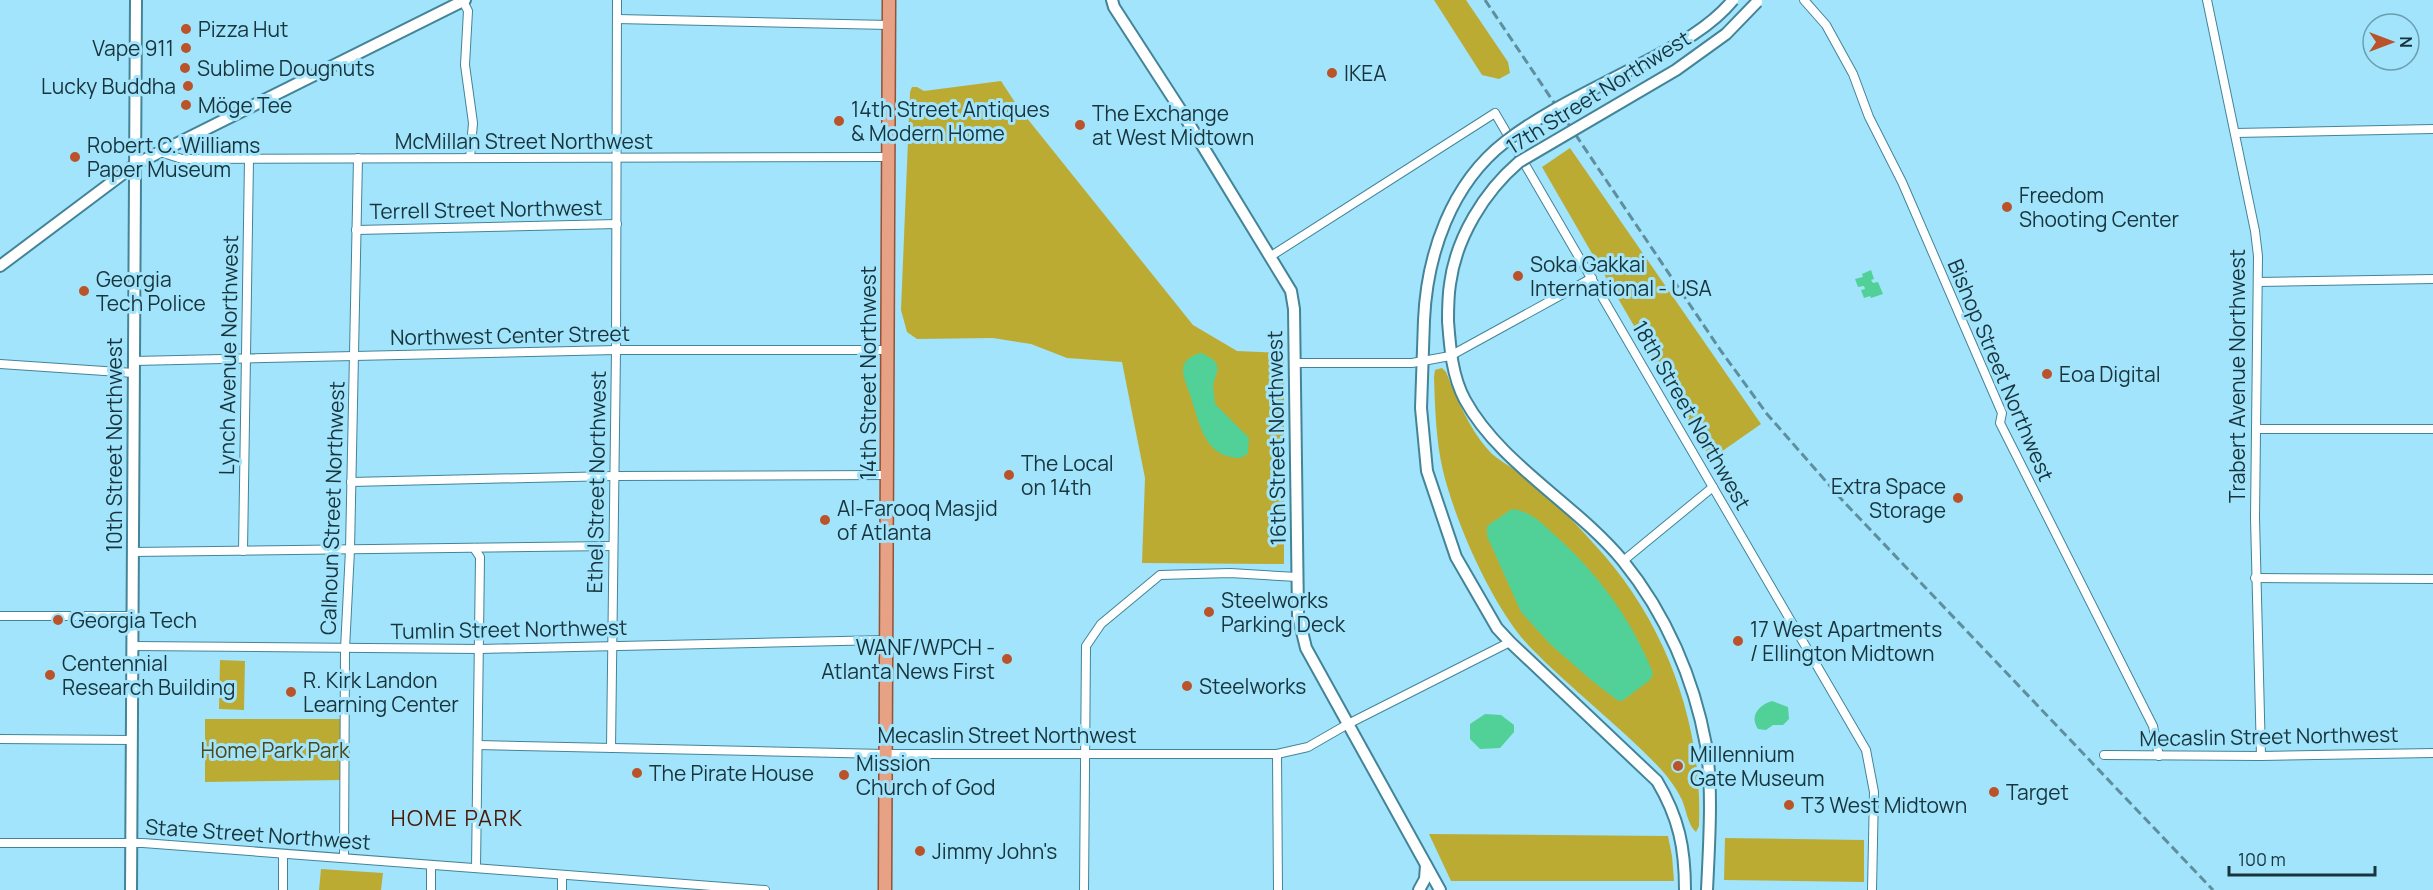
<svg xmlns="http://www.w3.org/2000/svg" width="2433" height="890" font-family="Manrope,sans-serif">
<rect width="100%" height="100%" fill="#a2e4fb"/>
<g fill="#bcab33">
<polygon points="1434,0 1466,0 1508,62 1510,73 1499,79 1482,75"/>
<polygon points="1001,81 1018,107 1193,325 1237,351 1284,353 1284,564 1142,563 1145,478 1122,362 1067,358 1031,344 993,338 917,339 907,332 901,310 910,92 912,87 917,87 924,91"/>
<polygon points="1570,148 1761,424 1711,459 1542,167"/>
<path d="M1442,368L1446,372C1458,401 1470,431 1492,454C1499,460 1508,465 1515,470C1530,481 1545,495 1560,508C1572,519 1583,532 1594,544C1665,620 1703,723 1699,826L1696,832C1688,826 1686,809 1682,800C1675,786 1666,774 1655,763C1616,723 1571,689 1532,649C1494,611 1456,524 1443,471C1436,441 1435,408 1434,377L1435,370Z"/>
<polygon points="220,660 245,661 244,710 219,709"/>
<polygon points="205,719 344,719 343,780 205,782"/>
<polygon points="1429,834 1668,836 1672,856 1674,881 1451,881"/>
<polygon points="1725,838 1864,840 1864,882 1724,880"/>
<polygon points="321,869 383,873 381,890 319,890"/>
</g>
<g fill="#51d198">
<polygon points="1871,270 1874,279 1871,280 1873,283 1878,282 1883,294 1871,298 1870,296 1864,298 1861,290 1865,289 1864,286 1858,287 1855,279 1863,277 1862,274"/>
<path d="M1202,353L1214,360L1218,368L1213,385L1215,404L1249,438L1248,453C1243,458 1238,459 1231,457C1203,452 1199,420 1191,398C1189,390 1183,379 1183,370C1183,360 1193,354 1202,353Z"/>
<path d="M1512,509C1531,511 1544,525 1558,538C1600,576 1632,621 1653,673L1650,680L1622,701L1617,700L1591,680L1550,644L1521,612L1487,536V526Z"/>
<path d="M1772,701L1788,707L1789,719L1783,725H1773L1766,730L1758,729C1749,716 1759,705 1772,701Z"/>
<polygon points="1485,714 1501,715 1514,725 1514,732 1500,748 1480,749 1470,739 1470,724"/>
</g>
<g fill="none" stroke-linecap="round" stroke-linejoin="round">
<g stroke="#438498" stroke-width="10">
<g id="street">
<polyline points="1804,0 1826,25 1853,74 1869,117 1902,182 2002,413 2000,423 2153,726 2159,756"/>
<polyline points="2207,0 2255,231 2258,256 2255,518 2261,756"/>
<polyline points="463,1 468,11 465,65 473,123 470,158"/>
<polyline points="617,19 889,25"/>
<polyline points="2235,133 2433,129"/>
<polyline points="160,152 182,159 888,157"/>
<polyline points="356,230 617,224"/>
<polyline points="1271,256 1495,113 1866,750 1874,792 1872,890"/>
<polyline points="2258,282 2433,279"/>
<polyline points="134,361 616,350 888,350"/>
<polyline points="1295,363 1412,363 1450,356 1592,278"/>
<polyline points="0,364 134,373"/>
<polyline points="2256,429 2433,429"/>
<polyline points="351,482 614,476 887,475"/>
<polyline points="474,548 480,557 476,868"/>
<polyline points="243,551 249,159"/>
<polyline points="132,552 613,546"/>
<polyline points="1623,561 1713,487"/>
<polyline points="2255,578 2433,579"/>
<polyline points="0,616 132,616"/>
<polyline points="132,646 480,649 886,640"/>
<polyline points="0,739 132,740"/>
<polyline points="478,745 885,754 1277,754 1308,747 1348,724 1510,642"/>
<polyline points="611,748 616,350 617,0"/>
<polyline points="1277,754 1278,890"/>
<polyline points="2104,755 2261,756 2433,753"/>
<polyline points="0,843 143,843 765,890"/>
<polyline points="344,858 345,649 350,550 358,158"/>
<polyline points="562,875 562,890"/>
<polyline points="283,890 283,854"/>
<polyline points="431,890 431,865"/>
<polyline points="1084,890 1086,646 1101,624 1160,575 1230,573 1297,577"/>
</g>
</g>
<g stroke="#438498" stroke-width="14">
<g id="secondary">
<polyline points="1112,0 1114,7 1180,109 1291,291 1294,309 1298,615 1306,648 1440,890"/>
<polyline points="0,266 136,164 465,0"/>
<path d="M1424,320L1421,408L1427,471L1456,557L1497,628L1510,642L1657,781C1679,818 1685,848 1685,890"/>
<path d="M1448,321C1450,348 1452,376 1465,400C1500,464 1576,504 1623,561C1666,614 1694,679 1706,745C1713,787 1709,847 1707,890"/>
<polyline points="131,890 136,0"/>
<polyline points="1419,890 1425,879 1426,865"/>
</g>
</g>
<g stroke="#945236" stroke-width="15">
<polyline id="primary" points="885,890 889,0"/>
</g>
<use href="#street" stroke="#fff" stroke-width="8"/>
<use href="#secondary" stroke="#fff" stroke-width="10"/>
<use href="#primary" stroke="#e7a185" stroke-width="12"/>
<polyline stroke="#5f8e9e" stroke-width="3" stroke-dasharray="9 4.5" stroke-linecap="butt" points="1485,0 1721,351 1767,414 1844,502 2213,890"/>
<g stroke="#438498" stroke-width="14" stroke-linecap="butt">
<g id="secondary-bridge">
<path d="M1424,320C1427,254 1451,184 1505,142C1546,110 1597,88 1643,63C1675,46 1710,28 1733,0"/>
<path d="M1448,321C1448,309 1448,297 1450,284C1456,238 1484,192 1519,162L1676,70L1726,34L1757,2"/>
</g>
</g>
<use href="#secondary-bridge" stroke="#fff" stroke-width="10"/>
</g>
<g fill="#ba532a" stroke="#a2e4fb" stroke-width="2">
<circle cx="186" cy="29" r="6"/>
<circle cx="186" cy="48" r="6"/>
<circle cx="185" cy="68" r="6"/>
<circle cx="1332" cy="73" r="6"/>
<circle cx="188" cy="86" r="6"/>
<circle cx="186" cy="105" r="6"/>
<circle cx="839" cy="121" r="6"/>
<circle cx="1080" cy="125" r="6"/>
<circle cx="75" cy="157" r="6"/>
<circle cx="2007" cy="207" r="6"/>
<circle cx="1518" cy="276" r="6"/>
<circle cx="84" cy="291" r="6"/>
<circle cx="2047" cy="374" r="6"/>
<circle cx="1009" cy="475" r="6"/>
<circle cx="1958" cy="498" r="6"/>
<circle cx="825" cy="520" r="6"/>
<circle cx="1209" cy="612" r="6"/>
<circle cx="58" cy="620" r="6"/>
<circle cx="1738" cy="641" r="6"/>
<circle cx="1007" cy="659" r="6"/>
<circle cx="50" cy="675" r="6"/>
<circle cx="1187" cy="686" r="6"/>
<circle cx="291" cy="692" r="6"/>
<circle cx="1678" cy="766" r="6"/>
<circle cx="637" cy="773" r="6"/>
<circle cx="844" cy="775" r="6"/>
<circle cx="1994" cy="792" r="6"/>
<circle cx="1789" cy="805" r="6"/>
<circle cx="920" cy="851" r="6"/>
</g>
<g text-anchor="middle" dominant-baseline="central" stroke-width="6" stroke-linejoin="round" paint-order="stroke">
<g font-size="21" fill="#18343c" stroke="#a2e4fb" text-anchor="start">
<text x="198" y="29">Pizza Hut</text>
<text x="174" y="48" text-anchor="end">Vape 911</text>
<text x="197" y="68">Sublime Dougnuts</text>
<text x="1344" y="73">IKEA</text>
<text x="176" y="86" text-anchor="end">Lucky Buddha</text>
<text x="198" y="105">Möge Tee</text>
<text x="851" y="109">14th Street Antiques<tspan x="851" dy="24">&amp; Modern Home</tspan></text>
<text x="1092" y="113">The Exchange<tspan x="1092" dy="24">at West Midtown</tspan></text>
<text x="87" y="145">Robert C. Williams<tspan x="87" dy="24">Paper Museum</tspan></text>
<text x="2019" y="195">Freedom<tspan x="2019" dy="24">Shooting Center</tspan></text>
<text x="1530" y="264">Soka Gakkai<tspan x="1530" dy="24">International - USA</tspan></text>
<text x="96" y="279">Georgia<tspan x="96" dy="24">Tech Police</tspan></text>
<text x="2059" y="374">Eoa Digital</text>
<text x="1021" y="463">The Local<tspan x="1021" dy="24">on 14th</tspan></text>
<text x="1946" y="486" text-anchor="end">Extra Space<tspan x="1946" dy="24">Storage</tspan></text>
<text x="837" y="508">Al-Farooq Masjid<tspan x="837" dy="24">of Atlanta</tspan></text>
<text x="1221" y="600">Steelworks<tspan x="1221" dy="24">Parking Deck</tspan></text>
<text x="70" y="620">Georgia Tech</text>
<text x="1750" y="629">17 West Apartments<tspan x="1750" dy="24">/ Ellington Midtown</tspan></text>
<text x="995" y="647" text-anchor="end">WANF/WPCH -<tspan x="995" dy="24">Atlanta News First</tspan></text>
<text x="62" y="663">Centennial<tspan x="62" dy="24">Research Building</tspan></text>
<text x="303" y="680">R. Kirk Landon<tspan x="303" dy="24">Learning Center</tspan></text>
<text x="1199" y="686">Steelworks</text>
<text x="1690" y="754">Millennium<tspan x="1690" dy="24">Gate Museum</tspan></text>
<text x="856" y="763">Mission<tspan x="856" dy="24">Church of God</tspan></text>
<text x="649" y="773">The Pirate House</text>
<text x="2006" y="792">Target</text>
<text x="1801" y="805">T3 West Midtown</text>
<text x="932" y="851">Jimmy John's</text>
</g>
<g font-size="21" fill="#18343c" stroke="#a2e4fb">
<text transform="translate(1598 92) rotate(-32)">17th Street Northwest</text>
<text x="524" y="141">McMillan Street Northwest</text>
<text transform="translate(486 209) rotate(-1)">Terrell Street Northwest</text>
<text transform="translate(510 335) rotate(-1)">Northwest Center Street</text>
<text transform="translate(228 355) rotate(-89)">Lynch Avenue Northwest</text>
<text transform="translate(2001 370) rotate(67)">Bishop Street Northwest</text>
<text transform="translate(868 373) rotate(-90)">14th Street Northwest</text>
<text transform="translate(2237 376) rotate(-90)">Trabert Avenue Northwest</text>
<text transform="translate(1692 415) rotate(60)">18th Street Northwest</text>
<text transform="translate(1276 438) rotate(-91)">16th Street Northwest</text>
<text transform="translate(114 445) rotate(-90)">10th Street Northwest</text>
<text transform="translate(596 482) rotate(-89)">Ethel Street Northwest</text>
<text transform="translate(332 508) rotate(-88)">Calhoun Street Northwest</text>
<text transform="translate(509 629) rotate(-1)">Tumlin Street Northwest</text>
<text x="1007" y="735">Mecaslin Street Northwest</text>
<text transform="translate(2269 736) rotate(-1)">Mecaslin Street Northwest</text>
<text transform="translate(258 834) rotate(4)">State Street Northwest</text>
</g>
<g font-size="21" fill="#4f4817" stroke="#a2e4fb">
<text x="275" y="750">Home Park Park</text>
</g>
<g font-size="22" letter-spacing="1.5" fill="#4a1905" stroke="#a2e4fb">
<text x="457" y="818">HOME PARK</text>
</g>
</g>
<g transform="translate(2391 42) rotate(90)"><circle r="28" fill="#a2e4fb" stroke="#6b9eaf" stroke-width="1.5"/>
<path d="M0-4.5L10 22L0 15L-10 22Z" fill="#ba532a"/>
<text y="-9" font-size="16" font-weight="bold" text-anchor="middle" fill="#18343c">N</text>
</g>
<path d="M2229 866v9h146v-9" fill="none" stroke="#18343c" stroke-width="3"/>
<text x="2238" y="866" font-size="18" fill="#18343c" stroke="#a2e4fb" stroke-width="4.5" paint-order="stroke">100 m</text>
</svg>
